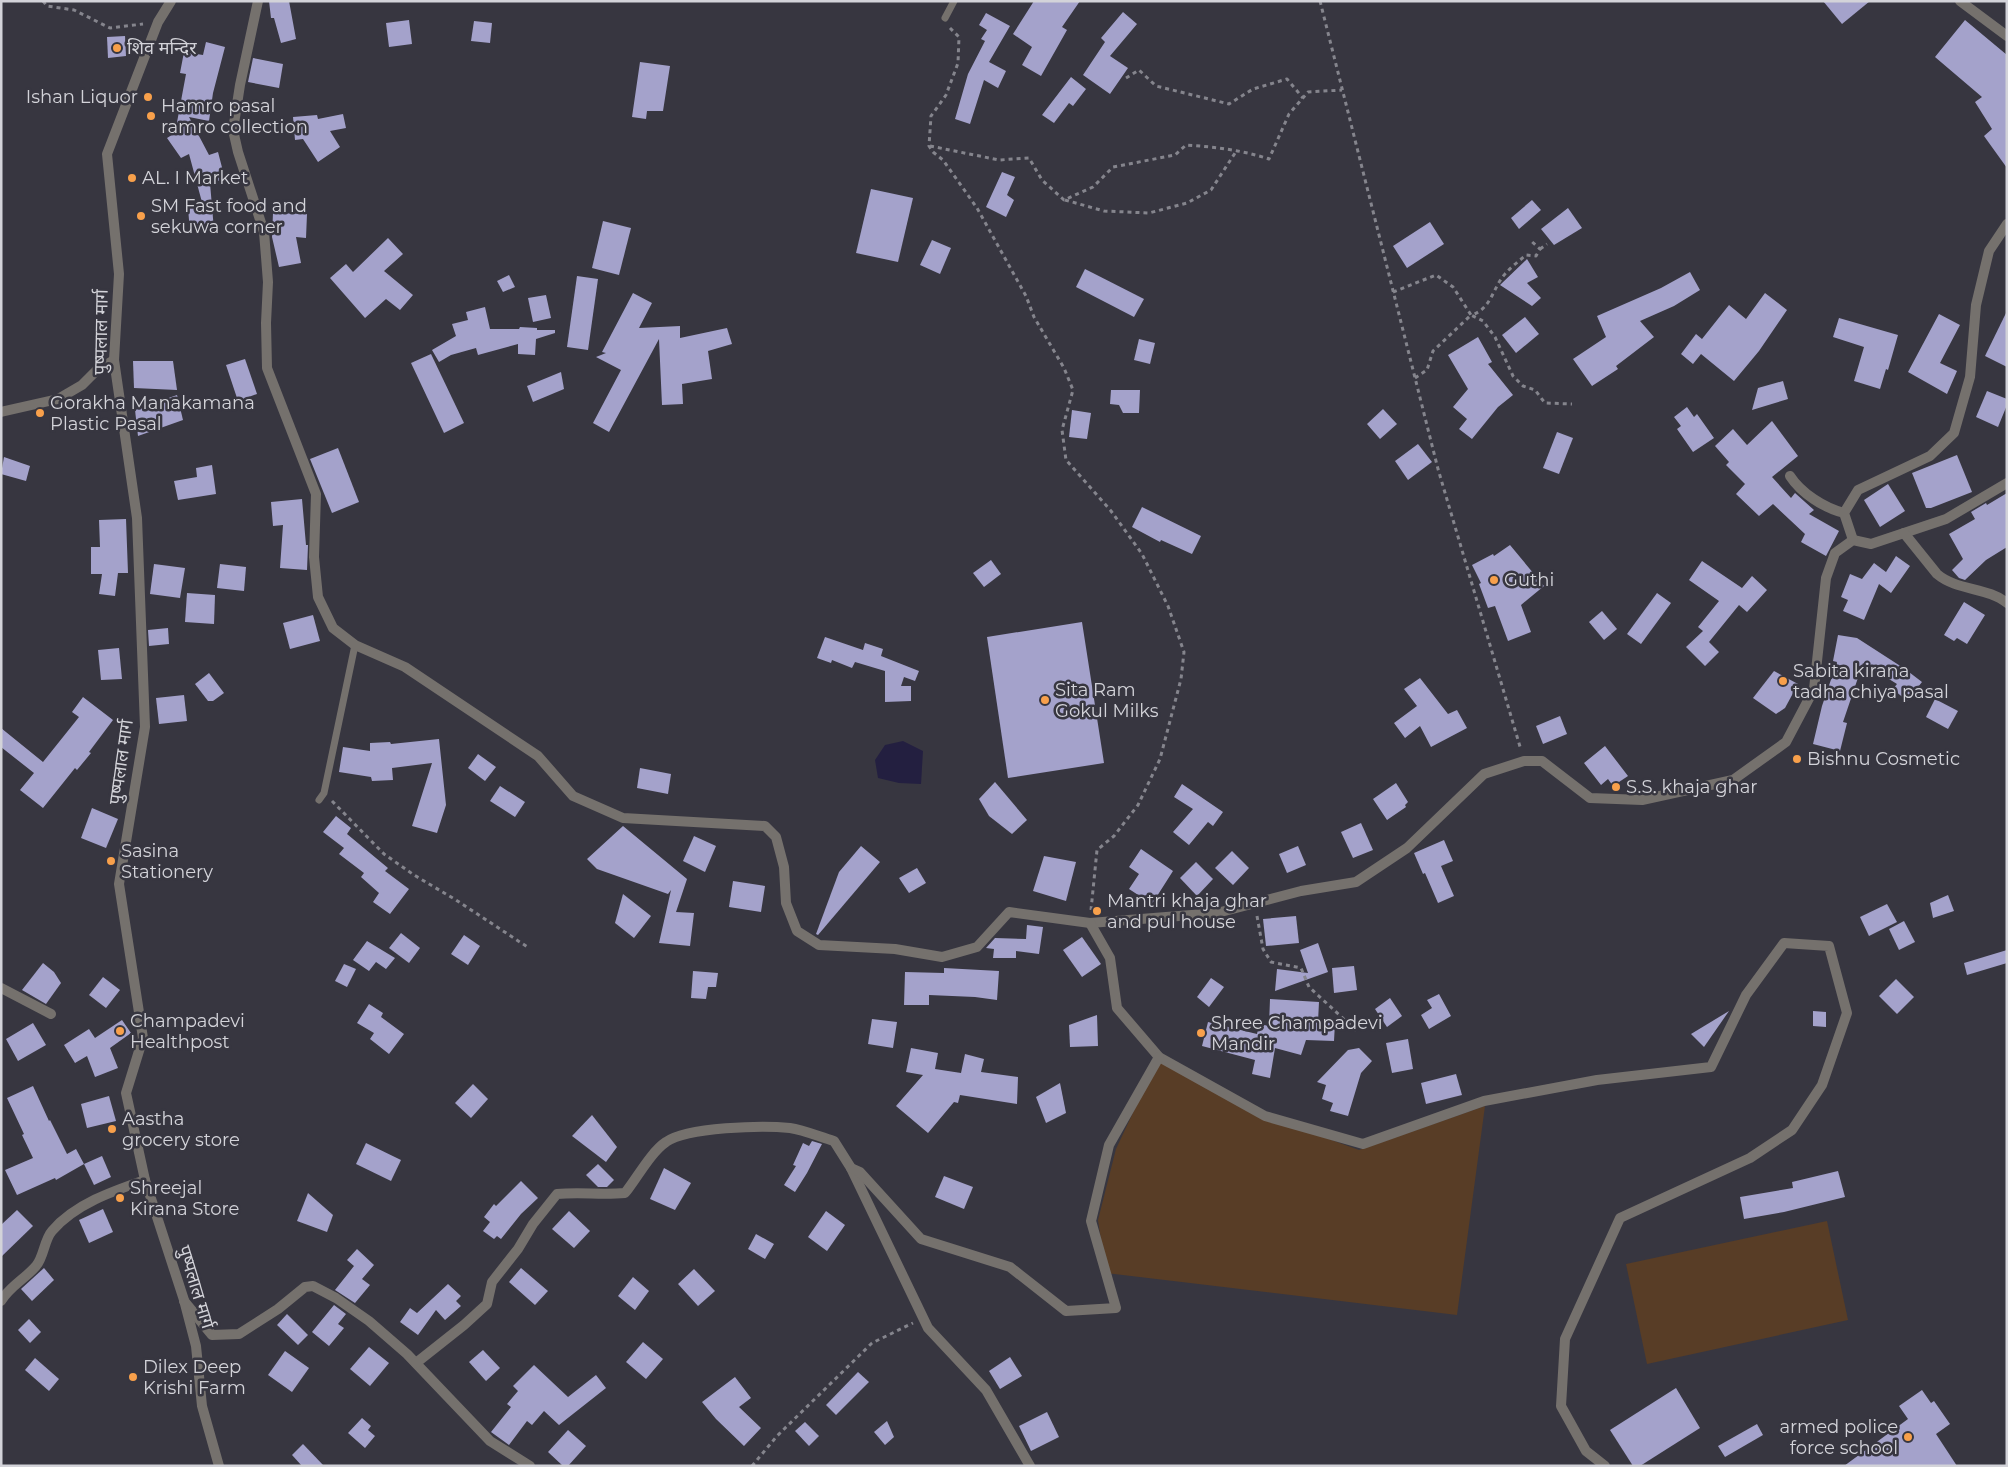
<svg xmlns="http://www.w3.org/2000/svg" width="2008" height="1467" font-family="Montserrat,'Noto Sans Devanagari',sans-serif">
<rect width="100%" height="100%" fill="#373640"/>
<g fill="#583d26">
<polygon points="1159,1057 1265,1116 1359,1150 1485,1106 1457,1315 1106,1273 1098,1220 1116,1149"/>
<polygon points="1827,1221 1848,1320 1647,1364 1626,1264"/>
</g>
<polygon fill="#231f40" points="903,741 923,751 921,784 899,783 878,778 875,760 885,745"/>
<g fill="#a4a2cb">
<polygon points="269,1 289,1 296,39 281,43 274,18 271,18"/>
<polygon points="1034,1 1080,1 1062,27 1067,30 1041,76 1022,65 1032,47 1013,34"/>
<polygon points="1823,1 1870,1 1842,24"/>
<polygon points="1123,12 1137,24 1110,56 1128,68 1110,94 1083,75 1105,42 1101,38"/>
<polygon points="986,13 1010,26 989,62 1006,71 998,88 984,80 970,124 955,119 968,74 985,41 981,39 987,30 979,25"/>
<polygon points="409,20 412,44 389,47 386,23"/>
<polygon points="1965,20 2007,55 2007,168 1984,136 1992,129 1975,102 1982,97 1935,57"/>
<polygon points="474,21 492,23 490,43 471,41"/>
<polygon points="125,36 126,56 108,58 107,37"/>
<polygon points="206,42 225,47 213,93 209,121 189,117 209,155 218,152 225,179 210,183 214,230 190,232 188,208 203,206 189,154 181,158 167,138 175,133 186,74 180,73 184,52 203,55"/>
<polygon points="253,58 283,64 279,88 248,82"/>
<polygon points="640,62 670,66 663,111 647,111 646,119 632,117"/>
<polygon points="1071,77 1086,89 1073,106 1069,103 1054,123 1042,115"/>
<polygon points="343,114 346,128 330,131 340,147 318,162 303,139 295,140 293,117 317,115 318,119"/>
<polygon points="1002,172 1015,177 1007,195 1014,200 1006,217 986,207"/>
<polygon points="871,189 913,198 898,262 856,253"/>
<polygon points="1532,200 1541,210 1519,229 1511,218"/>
<polygon points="1568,208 1582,228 1554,245 1541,229"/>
<polygon points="273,213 307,214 306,238 296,237 301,263 279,267 272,237"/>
<polygon points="603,221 631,228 619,275 592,268"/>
<polygon points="1430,222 1444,244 1407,268 1393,246"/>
<polygon points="388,238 403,254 384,271 413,295 400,310 386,299 365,318 330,278 346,264 353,272"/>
<polygon points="932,240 951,248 940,274 920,265"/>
<polygon points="1527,259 1538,277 1527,283 1541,298 1532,306 1500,285"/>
<polygon points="1085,269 1144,299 1134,317 1076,287"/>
<polygon points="1690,272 1700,290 1674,306 1640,321 1654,337 1616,366 1618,369 1592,386 1573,359 1606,337 1597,316 1661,288"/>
<polygon points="509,275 515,287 503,292 497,281"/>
<polygon points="577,276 598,279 588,350 567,347"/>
<polygon points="633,293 652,303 639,328 680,326 680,338 727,328 732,344 708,351 712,379 682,384 683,404 662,405 659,339 609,432 593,423 621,370 596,357 606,353 602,352"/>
<polygon points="1765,293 1787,310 1759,351 1734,381 1701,354 1693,364 1681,354 1696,334 1702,339 1729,305 1746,319"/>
<polygon points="546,295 551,318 533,322 528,298"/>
<polygon points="485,307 490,329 519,329 520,327 537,328 537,330 555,330 555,333 536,339 535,355 518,354 518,344 478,355 476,348 451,355 439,362 432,350 456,336 452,324 468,320 466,312"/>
<polygon points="2007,311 2007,367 1985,356"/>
<polygon points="1939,314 1960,325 1940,363 1957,371 1947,394 1908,372"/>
<polygon points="1525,317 1539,334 1516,353 1502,335"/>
<polygon points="1839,318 1898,335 1888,370 1886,369 1880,389 1854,381 1864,347 1833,337"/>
<polygon points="1478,337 1492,362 1488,364 1513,395 1498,407 1472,439 1459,429 1467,419 1453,407 1468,389 1448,355"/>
<polygon points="1139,339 1155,343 1150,364 1134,360"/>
<polygon points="431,354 464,423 444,433 411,363"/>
<polygon points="245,359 257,394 238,401 226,365"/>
<polygon points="133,361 173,361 177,390 134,388"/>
<polygon points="561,372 564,389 533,402 527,386"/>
<polygon points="1783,381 1788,399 1752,410 1758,388"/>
<polygon points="1111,390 1140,390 1139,413 1123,413 1119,405 1110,404"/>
<polygon points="1987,391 2007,399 2007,405 1998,427 1976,417"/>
<polygon points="177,395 183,420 138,436 135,410"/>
<polygon points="1687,407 1694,417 1697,414 1714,438 1693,452 1677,429 1681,426 1674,417"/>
<polygon points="1383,409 1397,424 1380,439 1367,424"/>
<polygon points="1072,410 1091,413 1087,439 1069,437"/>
<polygon points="1772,421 1798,456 1772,477 1791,498 1795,493 1814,510 1809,514 1839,531 1826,556 1801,542 1805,534 1773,504 1759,516 1736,494 1745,484 1726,465 1729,462 1715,446 1733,429 1747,445"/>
<polygon points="1557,432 1573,438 1559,474 1543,468"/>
<polygon points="1418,444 1432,462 1408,480 1395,461"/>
<polygon points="338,448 359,502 332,513 310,459"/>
<polygon points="1957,455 1972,492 1931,508 1926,508 1912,473"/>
<polygon points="4,457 30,466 26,481 1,474"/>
<polygon points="212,465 216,494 178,500 174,481 197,477 196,468"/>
<polygon points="1888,484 1905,511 1880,527 1864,500"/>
<polygon points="2007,493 2007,547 1986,560 1965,580 1959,578 1952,570 1963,559 1949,534 1975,519 1971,512 1986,503 1987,505"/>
<polygon points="302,499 306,545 308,545 307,570 280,568 283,525 273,526 271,502"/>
<polygon points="1142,507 1201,536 1192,554 1161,540 1160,542 1132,527"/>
<polygon points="126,519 128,573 118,573 115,596 99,594 102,574 91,574 91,547 100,547 99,520"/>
<polygon points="1510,545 1544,586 1521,605 1531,632 1508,641 1495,606 1488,608 1479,584 1481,583 1472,565 1493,554 1494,556"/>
<polygon points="1896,556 1910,566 1891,593 1879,584 1864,620 1843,611 1848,600 1841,597 1850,574 1862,579 1874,563 1886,572"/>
<polygon points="991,560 1001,574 984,587 973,573"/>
<polygon points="1702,561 1742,588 1752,576 1767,590 1747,612 1739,605 1709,642 1719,652 1705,666 1686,647 1703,631 1698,627 1719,601 1689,580"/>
<polygon points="154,564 185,568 180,598 150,594"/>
<polygon points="220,564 246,567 244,591 217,588"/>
<polygon points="187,593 215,595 214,624 185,622"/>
<polygon points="1657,593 1671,603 1641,644 1627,634"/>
<polygon points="1964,602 1985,615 1967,644 1957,638 1954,641 1944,635"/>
<polygon points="1602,611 1617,629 1604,640 1589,622"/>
<polygon points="313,615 320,641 290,649 283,623"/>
<polygon points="1082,622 1104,763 1008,778 987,637"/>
<polygon points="168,628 169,644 149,646 148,630"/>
<polygon points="1838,635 1857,638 1905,669 1922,682 1907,701 1893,689 1897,684 1863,663 1843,722 1847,723 1840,751 1813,744 1822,706 1837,662 1833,661"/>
<polygon points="825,637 863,650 865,643 883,649 881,656 919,671 915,681 904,677 901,686 911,686 911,701 885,702 885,671 855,662 852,668 832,660 831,663 817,658"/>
<polygon points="119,648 122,679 101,680 98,650"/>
<polygon points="1774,671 1798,684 1785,708 1776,714 1753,698"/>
<polygon points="209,673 224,693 213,701 208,701 195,684"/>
<polygon points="1420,678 1448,714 1457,710 1467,728 1431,747 1420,726 1405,738 1394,723 1417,706 1404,689"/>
<polygon points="184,695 187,721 159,724 156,698"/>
<polygon points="83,697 113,720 89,752 91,753 77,770 75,768 43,808 20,790 34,773 1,747 1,728 43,762 79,717 72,712"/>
<polygon points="1935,699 1958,711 1948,729 1926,717"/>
<polygon points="1560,716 1567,734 1543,744 1536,726"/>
<polygon points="439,739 446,805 437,833 412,826 432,763 392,768 393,780 372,781 371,777 339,772 343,747 370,751 370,743 390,742 391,744"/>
<polygon points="1605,746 1628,776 1613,786 1608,779 1601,785 1584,763"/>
<polygon points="478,754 496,767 485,781 468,768"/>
<polygon points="640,768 671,774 668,794 637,788"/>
<polygon points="995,782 1027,820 1012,834 989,816 979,799"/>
<polygon points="1396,783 1408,802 1405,805 1406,807 1387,820 1373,799"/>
<polygon points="1182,784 1223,812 1213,826 1208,822 1189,845 1173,832 1193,809 1174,797"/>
<polygon points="500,786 525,802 515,817 490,801"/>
<polygon points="92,808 118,819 106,848 81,838"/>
<polygon points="336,816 351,828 347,834 388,868 385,871 409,889 390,914 373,902 379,893 361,877 364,873 339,854 344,848 323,832"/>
<polygon points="1361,823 1373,850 1353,858 1341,832"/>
<polygon points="623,826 687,879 676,912 694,913 690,946 659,943 671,890 668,894 597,869 587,859"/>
<polygon points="694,836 716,846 705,872 683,861"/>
<polygon points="1444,840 1453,861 1441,866 1454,896 1438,903 1425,873 1423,874 1414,853"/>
<polygon points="861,846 880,862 818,935 816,934 839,872"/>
<polygon points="1298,846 1306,865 1287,873 1279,854"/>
<polygon points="1141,849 1173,871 1152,904 1129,889 1139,874 1129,867"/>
<polygon points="1232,851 1249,868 1233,885 1215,868"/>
<polygon points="1044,856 1076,862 1066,901 1033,891"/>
<polygon points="1196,862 1213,879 1197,896 1180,878"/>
<polygon points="917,868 926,883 909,893 899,878"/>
<polygon points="733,881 765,886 761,912 729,907"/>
<polygon points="623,894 651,916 634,938 615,923"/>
<polygon points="1948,895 1954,911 1933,918 1930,903"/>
<polygon points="1887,904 1897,922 1869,936 1860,917"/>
<polygon points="1296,916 1299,943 1266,946 1263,919"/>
<polygon points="1904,921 1915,942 1899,950 1889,929"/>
<polygon points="1027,925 1043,927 1039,954 1016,951 1016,958 993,958 994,949 986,948 995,938 1026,939"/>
<polygon points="401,933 420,948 409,963 389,948"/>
<polygon points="464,935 480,946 468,965 451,954"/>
<polygon points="1082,937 1101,964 1082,977 1063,950"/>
<polygon points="367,941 395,958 386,969 376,962 369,971 353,960"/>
<polygon points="1318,943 1328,972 1275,991 1277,969 1308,973 1300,950"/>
<polygon points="2007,950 2007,963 1967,975 1964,963"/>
<polygon points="43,963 54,972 61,983 46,1004 22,990"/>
<polygon points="344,964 356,969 347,987 335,981"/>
<polygon points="1354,966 1357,990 1334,993 1332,968"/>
<polygon points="944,968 999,971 997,1000 975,997 929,995 929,1005 904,1005 905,972 944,973"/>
<polygon points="693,971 718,973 716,987 708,987 706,999 691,998"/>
<polygon points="103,977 120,990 106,1008 89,995"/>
<polygon points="1211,978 1224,987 1209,1007 1197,997"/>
<polygon points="1896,979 1914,997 1897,1014 1879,996"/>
<polygon points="1439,994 1451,1016 1429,1029 1421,1015 1432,1008 1427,1000"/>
<polygon points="1390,998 1402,1016 1387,1027 1375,1009"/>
<polygon points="1270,999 1319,1002 1318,1022 1335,1023 1334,1041 1306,1040 1301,1055 1275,1048 1270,1078 1252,1074 1255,1060 1202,1046 1208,1022 1257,1034 1259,1024 1269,1026"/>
<polygon points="369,1004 383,1013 381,1017 404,1034 389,1054 370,1039 374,1033 357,1023"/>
<polygon points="1729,1011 1704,1047 1691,1034"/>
<polygon points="1813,1011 1826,1012 1826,1027 1813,1026"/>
<polygon points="1097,1015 1098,1046 1070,1047 1069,1025"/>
<polygon points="872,1019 897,1022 893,1048 868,1044"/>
<polygon points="122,1020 131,1033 110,1048 118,1068 95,1077 87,1056 75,1063 64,1045 89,1029 95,1038"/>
<polygon points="33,1023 46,1045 18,1061 6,1039"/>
<polygon points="1408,1039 1413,1069 1392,1073 1386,1043"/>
<polygon points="911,1048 938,1053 935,1069 961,1073 965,1054 984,1059 981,1072 1018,1077 1017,1104 960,1095 958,1103 954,1102 928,1133 896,1106 923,1075 906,1072"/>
<polygon points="1359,1048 1372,1061 1361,1073 1348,1116 1330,1111 1333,1103 1322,1099 1326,1085 1317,1082 1348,1050"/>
<polygon points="1456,1074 1462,1095 1426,1104 1421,1083"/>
<polygon points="1060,1083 1066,1113 1046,1123 1036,1097"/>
<polygon points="473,1084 488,1099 471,1118 455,1103"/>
<polygon points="33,1086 49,1121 50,1120 67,1154 76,1149 84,1164 56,1180 55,1178 17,1195 5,1170 33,1158 22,1135 24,1134 7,1098"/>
<polygon points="109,1096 116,1121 87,1128 81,1104"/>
<polygon points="592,1115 617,1147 606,1162 572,1136"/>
<polygon points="812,1141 822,1144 807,1173 795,1192 784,1185 796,1166 793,1165 803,1143 809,1146"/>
<polygon points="366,1143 401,1160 391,1181 356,1164"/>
<polygon points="102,1156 111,1177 94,1185 84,1164"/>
<polygon points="598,1164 614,1180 607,1187 598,1187 586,1175"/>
<polygon points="664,1168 691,1183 675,1210 650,1199"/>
<polygon points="1838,1171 1845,1197 1784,1212 1744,1219 1740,1197 1793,1188 1792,1182"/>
<polygon points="944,1176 973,1187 964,1209 935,1197"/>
<polygon points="521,1181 538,1198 521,1214 501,1239 497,1236 494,1239 483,1231 490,1222 484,1217 494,1204 496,1206"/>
<polygon points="308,1193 333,1215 327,1232 297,1221"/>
<polygon points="103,1209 113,1232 89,1243 79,1220"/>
<polygon points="17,1210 33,1226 1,1257 1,1225"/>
<polygon points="569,1211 590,1231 574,1248 552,1229"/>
<polygon points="826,1211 845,1225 827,1251 808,1237"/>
<polygon points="756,1234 774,1244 765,1259 748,1249"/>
<polygon points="357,1249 374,1265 362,1279 370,1285 355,1303 335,1290 354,1266 347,1260"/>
<polygon points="44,1268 54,1280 32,1301 21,1289"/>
<polygon points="521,1268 548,1291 535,1305 509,1282"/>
<polygon points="694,1269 715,1291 698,1306 678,1284"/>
<polygon points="633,1277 649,1291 635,1310 618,1296"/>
<polygon points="448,1284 461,1296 456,1301 461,1306 445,1320 436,1310 418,1335 400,1322 410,1308 417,1313"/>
<polygon points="334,1305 346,1314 338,1324 344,1328 329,1346 312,1332"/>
<polygon points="287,1314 308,1335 298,1345 277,1325"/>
<polygon points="29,1319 41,1332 30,1343 18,1330"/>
<polygon points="643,1342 663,1359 646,1379 626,1362"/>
<polygon points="369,1347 389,1363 370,1386 350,1369"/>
<polygon points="483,1350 500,1368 486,1381 469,1362"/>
<polygon points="285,1351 309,1368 292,1392 268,1375"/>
<polygon points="1010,1357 1022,1376 1000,1389 989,1371"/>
<polygon points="35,1358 59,1379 49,1391 25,1370"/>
<polygon points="534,1365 568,1397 596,1375 606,1388 559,1425 544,1411 532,1425 527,1421 509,1445 491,1432 511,1407 507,1404 518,1391 513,1386"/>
<polygon points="858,1372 869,1382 836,1415 826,1405"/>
<polygon points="735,1377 751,1398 739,1407 761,1428 744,1446 716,1419 702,1402"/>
<polygon points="1676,1388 1700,1428 1640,1466 1633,1466 1610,1430"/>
<polygon points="1922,1390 1931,1403 1934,1401 1950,1424 1936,1434 1957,1466 1844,1466 1908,1419 1899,1406"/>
<polygon points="1047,1412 1059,1437 1031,1451 1019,1426"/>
<polygon points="362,1418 371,1426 368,1430 375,1436 365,1448 348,1433"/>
<polygon points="887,1421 894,1437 885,1445 874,1432"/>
<polygon points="805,1422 819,1436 809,1446 795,1431"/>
<polygon points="1757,1424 1763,1435 1725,1457 1718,1446"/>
<polygon points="568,1430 586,1446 568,1466 563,1466 548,1452"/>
<polygon points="303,1444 324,1466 302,1466 292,1455"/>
</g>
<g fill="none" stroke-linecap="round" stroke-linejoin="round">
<g stroke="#85858d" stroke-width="3" stroke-dasharray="4 4" stroke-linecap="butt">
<polyline points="43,1 47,6 74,10 110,28 143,24"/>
<polyline points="1320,1 1438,469 1521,750"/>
<polyline points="950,28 959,37 958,63 946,95 931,116 929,146 933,152 943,160 977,208 1026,296 1034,317 1064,368 1073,390 1062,430 1066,460 1111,511 1142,554 1168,606 1184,652 1181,679 1160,759 1138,805 1114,836 1097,850 1091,910"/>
<polyline points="1126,78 1139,70 1156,86 1229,104 1253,89 1287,79 1303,98"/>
<path d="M930,146L999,160L1029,158L1042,180L1064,200L1093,187L1113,167L1175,155L1186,145C1215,147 1242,150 1269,159L1289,114L1308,92L1342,90"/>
<polyline points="1065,200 1104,211 1149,213 1187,203 1211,190 1237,150"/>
<polyline points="1540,249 1547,244"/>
<path d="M1393,292L1436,275L1453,287L1471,315C1491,310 1493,287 1505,274C1511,267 1519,261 1526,255L1536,256L1540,249L1530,240"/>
<polyline points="1415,378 1427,370 1433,351 1471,315 1483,321 1495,337 1513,376 1523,386 1535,390 1545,403 1572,404"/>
<polyline points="332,801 384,854 414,875 456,900 529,948"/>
<polyline points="1257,916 1263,949 1271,962 1301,968 1309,987 1359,1033"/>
<polyline points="752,1466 777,1436 872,1343 913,1323"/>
</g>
<g stroke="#75716d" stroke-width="7">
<polyline points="945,18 954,1"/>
<polyline points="319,800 324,793 355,645"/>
</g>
<g stroke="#75716d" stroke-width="10">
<polyline points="258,1 240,85 233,130 238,152 264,232 268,282 266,323 267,368 316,494 314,557 318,597 333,628 355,645 405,667 538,756 573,796 623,818 765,826 776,837 784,867 786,903 797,931 819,945 895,949 942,957 977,947 1009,912 1090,923 1217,913 1301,891 1356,882 1407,848 1484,774 1524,761 1542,761 1590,798 1642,800 1733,780 1786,742 1814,689 1826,578 1835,553 1853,540 1871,544 1946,519 2007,483"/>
<polyline points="1960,1 2007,36"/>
<polyline points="1,412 58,399 82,385 96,371 114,360"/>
<path d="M1790,476C1801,493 1824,508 1844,513"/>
<path d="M1904,533L1937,574C1957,591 1988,587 2007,603"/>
<polyline points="1853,540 1844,513 1858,490 1930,456 1954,433 1970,377 1976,305 1989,251 2007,224"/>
<polyline points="1090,923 1110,958 1117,1008 1159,1057 1265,1116 1363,1144 1484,1101 1597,1080 1711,1067 1746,995 1784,943 1829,946 1847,1013 1822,1085 1792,1130 1750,1158 1620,1218 1565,1339 1561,1406 1586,1451 1605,1466"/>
<polyline points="1,988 51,1014"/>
<polyline points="851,1168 928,1328 986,1390 1030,1466"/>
<path d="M1,1301C10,1286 25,1279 36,1266C44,1257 44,1240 52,1231C75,1204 113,1191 145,1180"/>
<polyline points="184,1301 212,1335 239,1334 278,1309 305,1287 313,1286 336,1298 369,1321 407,1354 490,1441 530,1466"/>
<path d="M416,1363L464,1325L487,1304L492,1282L518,1249L533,1224L557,1194C580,1192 602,1195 625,1193C637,1178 651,1152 666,1142C687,1127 763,1125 790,1128C804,1130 820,1137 834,1141L851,1168L860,1172L921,1239L1010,1267L1066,1311L1116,1308L1091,1221L1109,1145L1159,1057"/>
</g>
<polyline stroke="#75716d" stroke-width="10" points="171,1 158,22 107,154 119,274 114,360 137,518 145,727 119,884 143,1038 126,1093 145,1180 184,1300 196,1346 202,1406 219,1466"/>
</g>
<g fill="#f8a04b" stroke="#373640" stroke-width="2">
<circle cx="117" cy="48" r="5"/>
<circle cx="148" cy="97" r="5"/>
<circle cx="151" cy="116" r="5"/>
<circle cx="132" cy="178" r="5"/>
<circle cx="141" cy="216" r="5"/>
<circle cx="40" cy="413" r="5"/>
<circle cx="1494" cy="580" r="5"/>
<circle cx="1783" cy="681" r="5"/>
<circle cx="1045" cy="700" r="5"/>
<circle cx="1797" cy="759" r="5"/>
<circle cx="1616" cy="787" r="5"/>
<circle cx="111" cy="861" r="5"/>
<circle cx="1097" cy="911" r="5"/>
<circle cx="120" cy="1031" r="5"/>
<circle cx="1201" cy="1033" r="5"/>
<circle cx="112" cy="1129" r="5"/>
<circle cx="120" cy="1198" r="5"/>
<circle cx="133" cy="1377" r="5"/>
<circle cx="1908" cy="1437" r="5"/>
</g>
<g text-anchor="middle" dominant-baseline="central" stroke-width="5" stroke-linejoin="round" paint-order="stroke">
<g font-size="18" fill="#d3d3d9" stroke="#373640" text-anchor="start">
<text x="127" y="48">शिव मन्दिर</text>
<text x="138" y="97" text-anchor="end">Ishan Liquor</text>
<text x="161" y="106">Hamro pasal<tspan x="161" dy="21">ramro collection</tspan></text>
<text x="142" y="178">AL. I Market</text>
<text x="151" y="206">SM Fast food and<tspan x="151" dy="21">sekuwa corner</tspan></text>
<text x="50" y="403">Gorakha Manakamana<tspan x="50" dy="21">Plastic Pasal</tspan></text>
<text x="1504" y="580">Guthi</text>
<text x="1793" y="671">Sabita kirana<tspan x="1793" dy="21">tadha chiya pasal</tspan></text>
<text x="1055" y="690">Sita Ram<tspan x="1055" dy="21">Gokul Milks</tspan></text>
<text x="1807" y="759">Bishnu Cosmetic</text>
<text x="1626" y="787">S.S. khaja ghar</text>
<text x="121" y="851">Sasina<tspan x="121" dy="21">Stationery</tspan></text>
<text x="1107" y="901">Mantri khaja ghar<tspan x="1107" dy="21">and pul house</tspan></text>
<text x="130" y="1021">Champadevi<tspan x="130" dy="21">Healthpost</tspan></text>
<text x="1211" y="1023">Shree Champadevi<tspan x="1211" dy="21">Mandir</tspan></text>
<text x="122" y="1119">Aastha<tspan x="122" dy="21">grocery store</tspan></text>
<text x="130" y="1188">Shreejal<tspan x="130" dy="21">Kirana Store</tspan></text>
<text x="143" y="1367">Dilex Deep<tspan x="143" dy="21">Krishi Farm</tspan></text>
<text x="1898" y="1427" text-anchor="end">armed police<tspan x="1898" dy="21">force school</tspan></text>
</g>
<g font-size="18" fill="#d3d3d9" stroke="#373640">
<text transform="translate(101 332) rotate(-89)">पुष्पलाल मार्ग</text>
<text transform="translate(121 762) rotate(-82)">पुष्पलाल मार्ग</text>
<text transform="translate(196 1287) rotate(73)">पुष्पलाल मार्ग</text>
</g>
</g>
<rect width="2008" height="1467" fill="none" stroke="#d3d3d9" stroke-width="5"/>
</svg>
